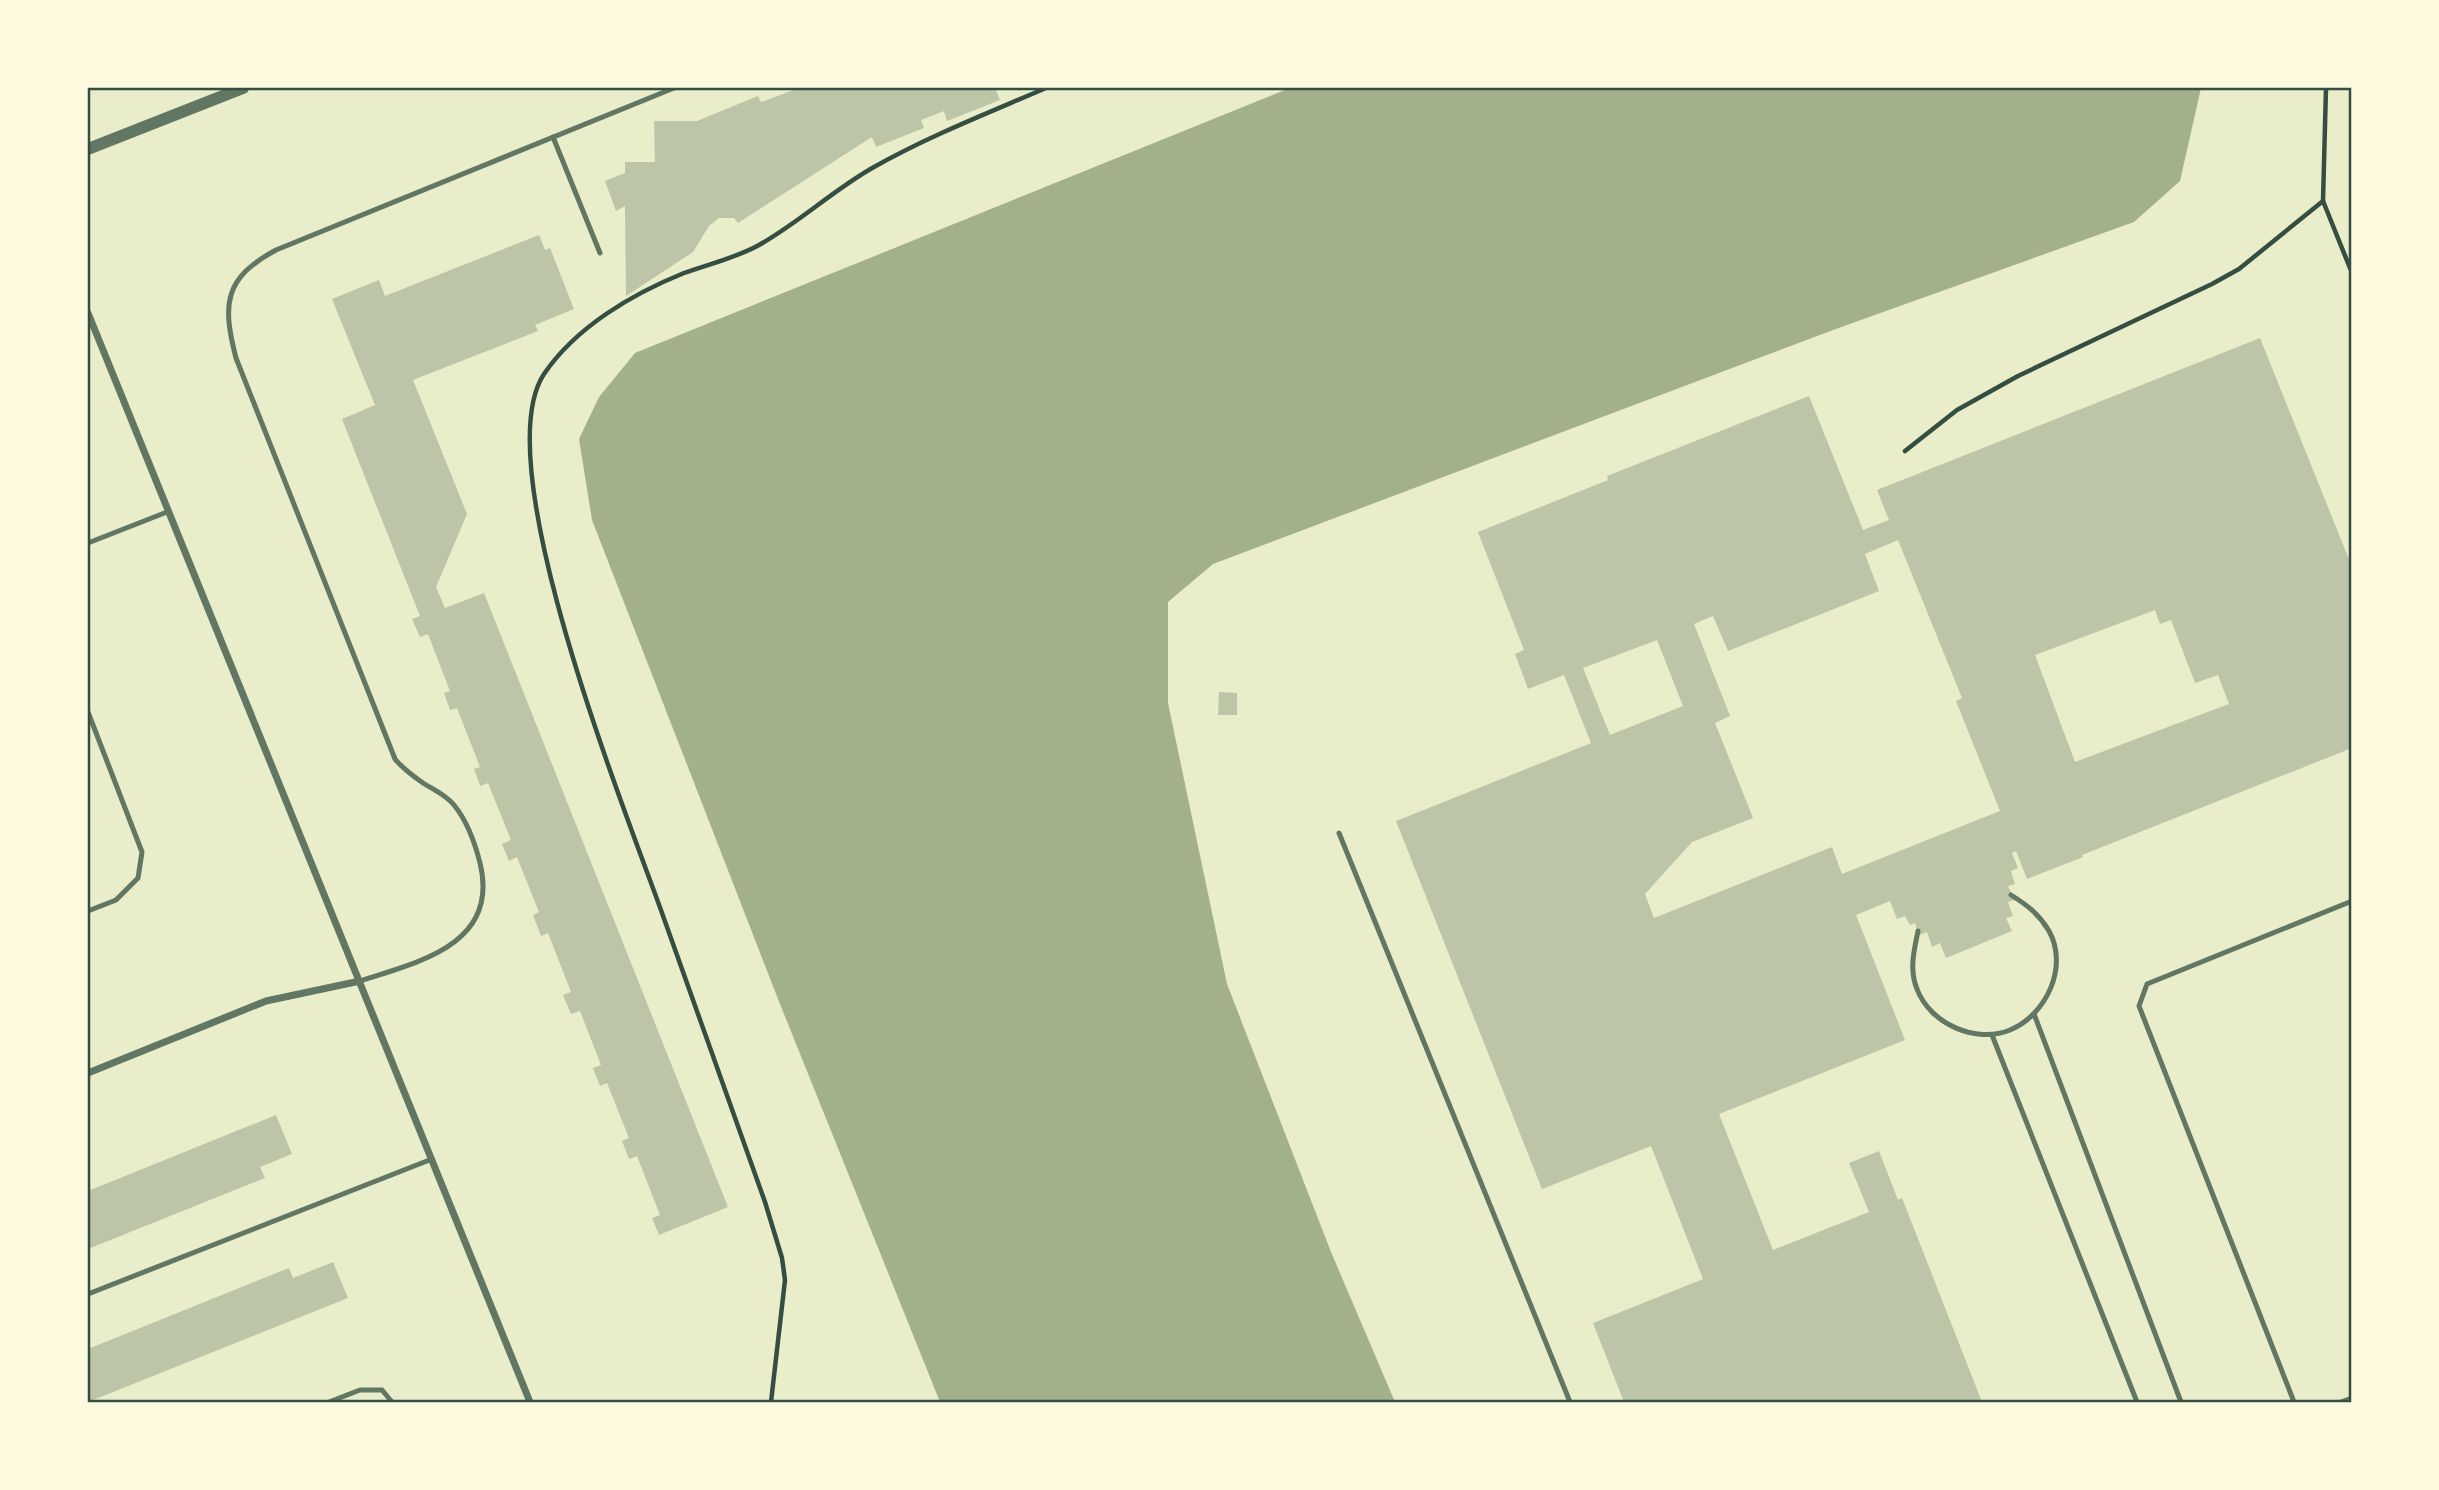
<svg xmlns="http://www.w3.org/2000/svg" width="2439" height="1490" font-family="Karla,sans-serif">
<rect width="100%" height="100%" fill="#e9edc9"/>
<polygon fill="#a3b18a" points="1290,88 2201,88 2180,181 2134,222 1833,330 1213,564 1168,602 1168,703 1227,984 1331,1252 1395,1402 940,1402 778,999 592,520 579,439 599,397 635,353"/>
<g fill="#bcc5a7" fill-rule="evenodd">
<polygon points="799,88 1001,88 996,90 1000,100 947,121 944,111 921,120 924,128 876,147 872,137 738,223 734,218 719,218 709,226 693,252 626,296 625,206 616,211 605,181 625,173 625,162 655,162 654,121 697,121 758,96 761,102"/>
<polygon points="539,235 545,250 550,248 574,309 535,325 538,331 413,380 467,514 436,587 445,608 484,593 728,1207 659,1235 652,1218 660,1215 637,1156 629,1159 622,1141 629,1138 607,1083 600,1086 593,1068 601,1065 580,1011 571,1014 563,995 571,992 548,933 541,936 533,915 539,912 517,857 509,861 502,844 511,840 488,783 480,786 474,769 480,767 457,708 450,710 444,693 450,691 428,634 420,637 412,619 420,616 342,419 375,405 332,299 379,280 385,296"/>
<path d="M2260,338L2352,567V748L2082,855L2083,857L2027,879L2016,851L2012,853L2018,868L2011,871L2015,884L2008,886L2014,900L2008,902L2013,916L2006,918L2012,931L1946,958L1940,943L1932,947L1927,932L1919,935L1915,923L1910,925L1905,916L1897,919L1890,901L1856,915L1905,1040L1719,1114L1773,1250L1869,1212L1849,1163L1879,1151L1898,1200L1902,1198L1982,1402H1624L1593,1323L1703,1279L1651,1146L1542,1189L1396,821L1591,743L1564,675L1528,689L1515,654L1524,650L1478,532L1608,480L1607,476L1809,396L1863,530L1889,520L1877,490ZM1898,540L1962,698L1956,701L2000,811L1842,874L1832,847L1654,918L1645,894L1692,842L1753,818L1715,723L1730,716L1694,624L1713,616L1728,651L1879,591L1865,554ZM2155,610L2160,624L2171,620L2195,683L2218,675L2229,704L2075,762L2035,655ZM1657,640L1683,706L1610,735L1583,668Z"/>
<polygon points="1219,692 1237,693 1237,715 1218,715"/>
<polygon points="276,1115 292,1154 260,1167 265,1178 88,1249 88,1191"/>
<polygon points="333,1262 348,1298 88,1402 88,1349 289,1268 293,1278"/>
</g>
<g fill="none" stroke-linecap="round" stroke-linejoin="round">
<g stroke="#344e41" stroke-width="4.5">
<polyline points="2326,88 2323,201 2352,273"/>
<polyline points="1905,451 1957,410 2018,376 2212,284 2239,269 2323,201"/>
<path d="M771,1402L785,1280L782,1258L765,1202C731,1105 696,1009 662,913C626,812 485,463 544,374C576,327 632,294 684,273C709,264 736,258 759,245C800,222 833,190 874,167C929,136 988,113 1046,88"/>
</g>
<g stroke="#617663" stroke-width="5">
<polyline points="553,137 600,253"/>
<polyline points="88,543 167,512"/>
<polyline points="88,712 142,852 138,878 116,900 88,911"/>
<polyline points="1339,833 1570,1402"/>
<path d="M1918,931C1914,951 1909,969 1917,989C1930,1024 1976,1044 2010,1030C2046,1015 2069,967 2049,931C2039,914 2027,905 2011,895"/>
<path d="M360,981C419,962 500,944 480,863C475,843 467,821 454,805C446,795 434,790 423,783C413,776 403,769 395,759L236,358C222,304 224,278 276,250L674,88"/>
<polyline points="2034,1014 2181,1402"/>
<polyline points="1992,1035 2137,1402"/>
<polyline points="88,1294 432,1159"/>
<polyline points="329,1402 360,1390 382,1390 392,1402"/>
<polyline points="2294,1402 2139,1006 2147,984 2352,901"/>
<polyline points="2341,1402 2352,1398"/>
</g>
<g stroke="#617663" stroke-width="7">
<polyline points="88,313 530,1402"/>
<polyline points="88,1073 266,1001 360,981"/>
</g>
<polyline stroke="#617663" stroke-width="12" points="88,149 243,88"/>
</g>
<rect width="2439" height="1490" fill="none" stroke="#fefae0" stroke-width="178"/>
<rect x="89" y="89" width="2261" height="1312" fill="none" stroke="#344e41" stroke-width="2.5"/>
</svg>
